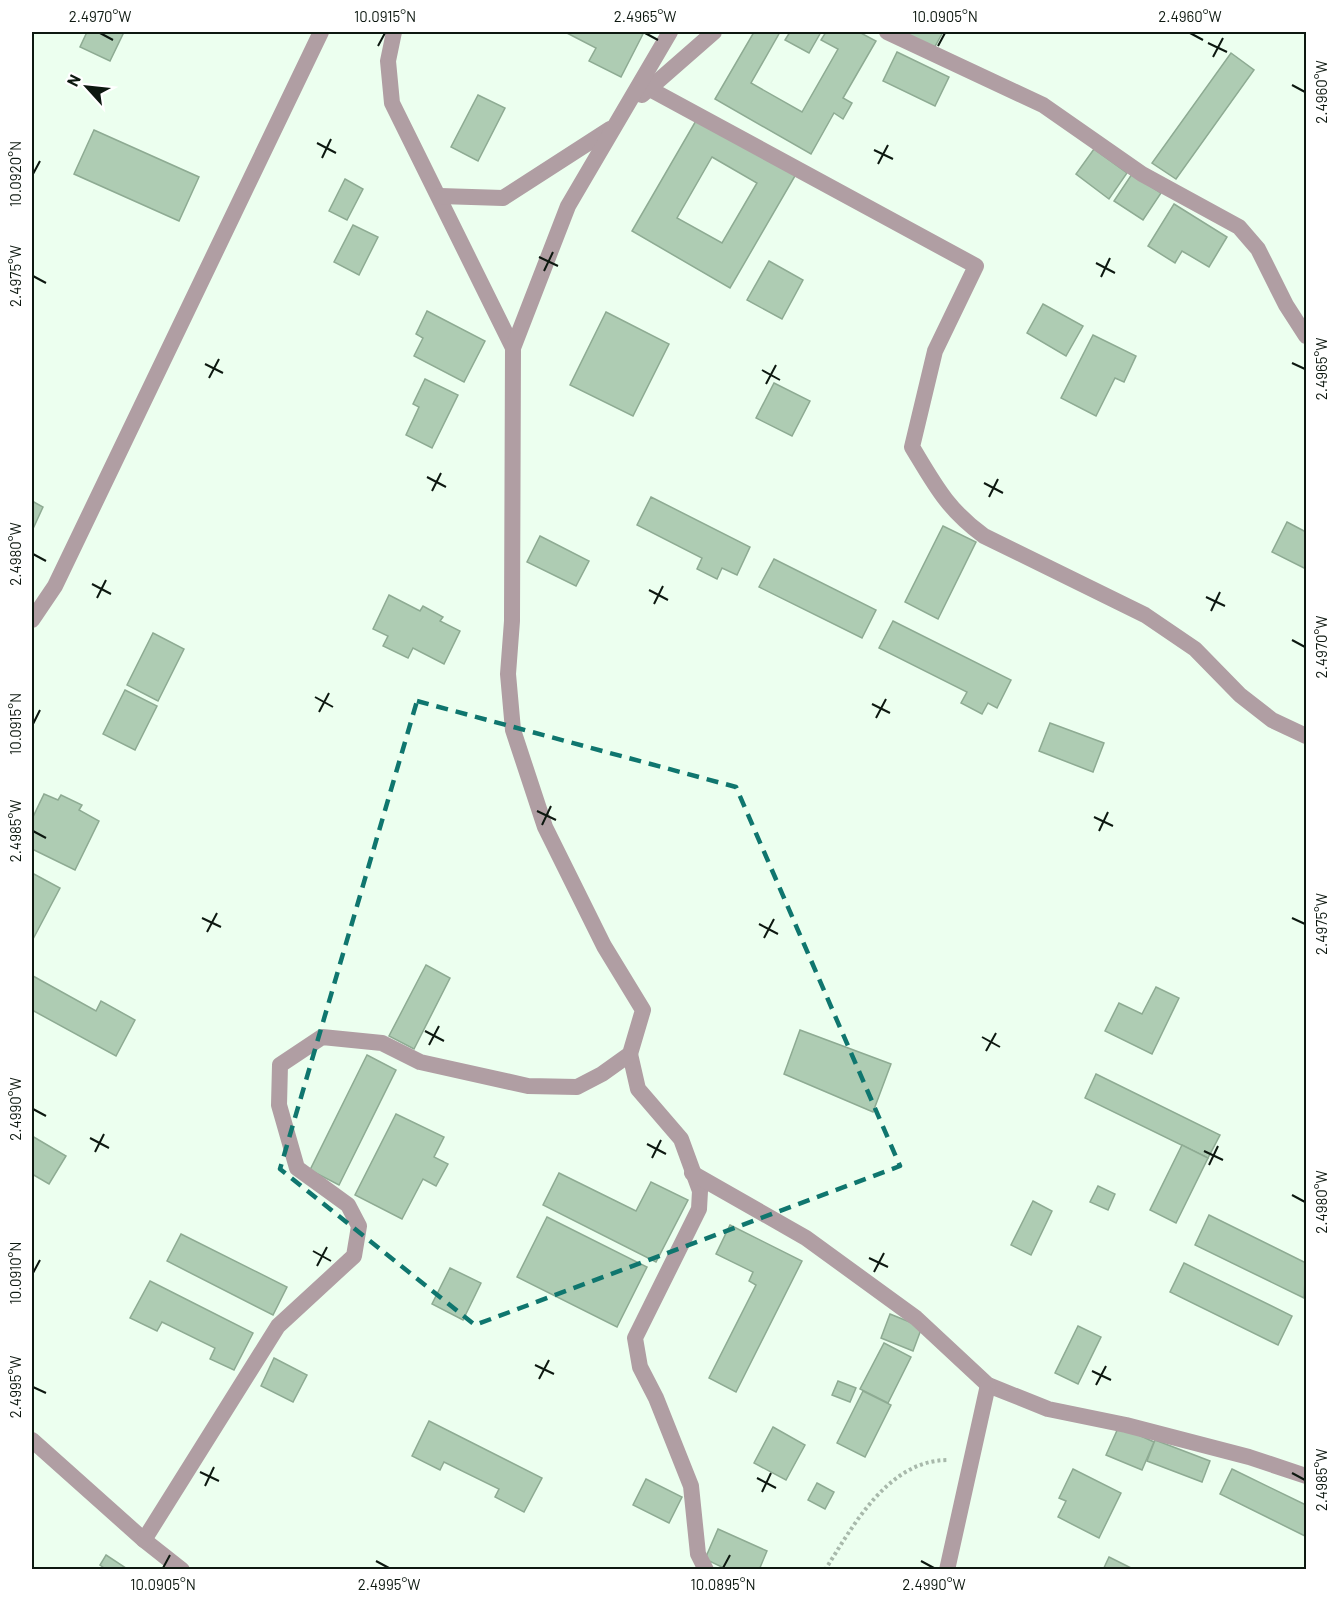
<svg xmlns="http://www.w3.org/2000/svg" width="1338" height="1601" font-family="Barlow,sans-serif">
<rect width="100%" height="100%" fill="#ecffef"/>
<g fill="#aeccb3" stroke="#8eab93" stroke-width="1.5" fill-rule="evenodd">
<polygon points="87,32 124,32 110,61 80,47"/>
<polygon points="565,32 638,32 643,34 621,77 589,61 596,48"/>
<polygon points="754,32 780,32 751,83 802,112 838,49 821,40 826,32 859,32 876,41 843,98 852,103 843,119 834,113 811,154 715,99"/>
<polygon points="790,32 821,32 809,53 785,40"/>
<polygon points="910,32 943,32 933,50 907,37"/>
<polygon points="897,52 949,77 935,106 883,81"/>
<polygon points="1231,53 1254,70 1176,179 1152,163"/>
<polygon points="478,95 505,108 478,161 451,147"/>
<path d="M701,112L799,169L730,288L632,231ZM712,157L757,183L722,243L677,218Z"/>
<polygon points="94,130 199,177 179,221 74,174"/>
<polygon points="1094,149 1127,173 1109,199 1076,174"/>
<polygon points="1132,174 1161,193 1143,220 1114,201"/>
<polygon points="345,179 363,189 347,220 329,211"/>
<polygon points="1174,204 1227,237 1209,267 1182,251 1175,263 1148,246"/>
<polygon points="353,225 378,237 359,275 334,262"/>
<polygon points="769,261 803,280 782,319 747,300"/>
<polygon points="1043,304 1083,326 1066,356 1027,333"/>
<polygon points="427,311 485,341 464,382 414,356 423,338 416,334"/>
<polygon points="606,312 669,344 633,416 570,385"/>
<polygon points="1093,335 1136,356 1124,382 1115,378 1096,416 1061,398"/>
<polygon points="425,379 458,395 432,448 406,435 419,407 413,404"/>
<polygon points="774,383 810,401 792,436 756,418"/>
<polygon points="651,497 750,547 737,575 722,568 717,579 697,569 702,558 637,525"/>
<polygon points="32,501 43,507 32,531"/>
<polygon points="1287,522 1306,532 1306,569 1272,552"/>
<polygon points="943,526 976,542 938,619 905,602"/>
<polygon points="540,536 589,561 576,586 527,562"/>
<polygon points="774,559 876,610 862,638 759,587"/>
<polygon points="389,595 420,611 423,606 443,617 440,621 460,631 444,664 413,648 408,658 383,646 388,636 373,629"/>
<polygon points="893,621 1011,680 997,708 988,703 982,714 961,703 967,692 879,648"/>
<polygon points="153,633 184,649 158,701 127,685"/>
<polygon points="125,690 157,706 135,750 103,734"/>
<polygon points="1050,723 1104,743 1093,772 1039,751"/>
<polygon points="44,794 58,800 61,795 82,805 79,810 99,821 75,870 32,849 32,819"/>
<polygon points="32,873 60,888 32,941"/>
<polygon points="426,965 450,978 414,1049 389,1036"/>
<polygon points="33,976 96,1011 101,1001 135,1020 116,1056 32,1010"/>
<polygon points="1156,987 1179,998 1152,1054 1105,1031 1119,1003 1142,1014"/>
<polygon points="800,1030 891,1064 873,1112 784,1074"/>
<polygon points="367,1055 396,1070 339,1185 310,1170"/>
<polygon points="1096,1074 1220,1135 1208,1158 1085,1098"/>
<polygon points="396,1114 444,1137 434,1157 448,1164 436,1186 423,1179 402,1219 355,1195"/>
<polygon points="32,1136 66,1156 49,1184 32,1174"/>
<polygon points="1182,1145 1208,1158 1176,1223 1150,1210"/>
<polygon points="559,1173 636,1211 651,1182 688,1200 656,1262 543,1205"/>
<polygon points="1098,1186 1115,1194 1108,1210 1090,1202"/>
<polygon points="1033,1201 1052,1211 1031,1255 1011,1245"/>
<polygon points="1209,1215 1306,1263 1304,1298 1195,1245"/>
<polygon points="547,1217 647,1267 617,1327 517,1277"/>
<polygon points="730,1225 802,1261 736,1392 709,1378 756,1285 749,1281 753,1272 716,1254"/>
<polygon points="181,1234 287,1287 273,1315 167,1261"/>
<polygon points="1184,1263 1292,1316 1278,1345 1170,1292"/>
<polygon points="450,1268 481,1283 463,1320 432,1304"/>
<polygon points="150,1281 253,1333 234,1370 210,1359 215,1348 162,1322 157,1331 130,1318"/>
<polygon points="890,1314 922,1327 913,1351 881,1338"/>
<polygon points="1078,1326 1101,1337 1078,1384 1055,1373"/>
<polygon points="884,1343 911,1357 888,1403 860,1389"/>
<polygon points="274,1358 307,1375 293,1402 261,1386"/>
<polygon points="838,1381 856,1388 850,1402 832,1395"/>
<polygon points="863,1391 891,1405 865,1457 837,1443"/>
<polygon points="429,1421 542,1478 524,1512 495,1497 499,1489 444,1462 440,1470 412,1456"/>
<polygon points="1119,1426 1154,1442 1142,1470 1106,1455"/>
<polygon points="773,1427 805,1445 786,1480 754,1463"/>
<polygon points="1155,1440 1210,1461 1202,1482 1147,1461"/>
<polygon points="1073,1469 1121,1493 1099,1538 1058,1517 1066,1501 1059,1498"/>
<polygon points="1232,1469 1306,1505 1305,1536 1220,1494"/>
<polygon points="646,1479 682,1497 669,1523 633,1505"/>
<polygon points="817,1483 834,1492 825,1509 808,1500"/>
<polygon points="718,1529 767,1551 759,1570 728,1570 705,1559"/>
<polygon points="106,1555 126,1568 124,1570 107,1570 100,1565"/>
<polygon points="1109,1557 1135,1570 1103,1570"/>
</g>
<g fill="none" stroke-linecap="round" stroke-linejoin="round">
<path stroke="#a8b9ab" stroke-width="4" stroke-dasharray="3 3" stroke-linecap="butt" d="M825,1570C853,1526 888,1460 948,1460"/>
<g stroke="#b09ea3" stroke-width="16">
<polyline points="394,32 388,61 392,103 513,348"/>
<polyline points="887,32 1043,105 1142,174 1239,227 1258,249 1286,305 1306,336"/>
<path d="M648,88L976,266L935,351L912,447C935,485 947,509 984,536L1145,615L1195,649L1240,695L1272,720L1306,736"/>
<polyline points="642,95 714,32"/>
<polyline points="440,196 503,198 610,129"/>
<polyline points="32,620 55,586 321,32"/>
<polyline points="630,1054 638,1089 681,1139 700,1191 699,1209 635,1338 640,1367 656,1398 691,1486 698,1554 706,1570"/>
<polyline points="692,1173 806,1238 916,1318 988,1385 1048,1409 1126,1425 1249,1457 1306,1476"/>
<polyline points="32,1440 144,1540 182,1570"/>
<polyline points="144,1540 278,1326 354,1256 359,1226 348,1205 297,1168 279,1105 280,1065 322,1037 382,1043 420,1062 528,1086 577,1087 602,1074 630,1054 643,1010 604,946 545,827 513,730 508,674 512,621 513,348 568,206 670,32"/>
<polyline points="947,1570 988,1385"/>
</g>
</g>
<path fill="none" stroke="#0f766e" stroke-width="4.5" stroke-dasharray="12 8" stroke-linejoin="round" d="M417,701L736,787L900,1166L475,1325L280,1169Z"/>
<path fill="none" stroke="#0d1810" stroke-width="2" d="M100,33L113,40M645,33L658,40M1190,33L1203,40M1208,43L1227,52M378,46L385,33M938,46L945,33M1213,57L1223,38M1292,85L1305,92M317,143L336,153M874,150L893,159M322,158L331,139M878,164L888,145M33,174L40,161M539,257L558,266M1096,263L1115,273M544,271L553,252M33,276L46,283M1101,277L1110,258M1292,363L1305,369M205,364L223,373M762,370L780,380M209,378L219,359M766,384L776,365M427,477L446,487M984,483L1003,493M432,491L441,473M989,497L998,479M33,554L46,561M92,584L111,594M649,590L668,600M1206,597L1225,606M97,598L106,580M654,604L663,586M1211,611L1220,592M1292,640L1305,647M315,697L333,707M872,704L890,713M319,712L329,693M876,718L886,699M33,724L40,710M537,811L556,820M1094,817L1113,826M542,825L551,806M33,831L46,838M1099,831L1108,812M202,918L221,927M1292,918L1305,924M759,924L778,934M207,932L217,913M764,938L774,919M425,1031L444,1041M982,1037L1000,1047M429,1045L439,1026M986,1051L996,1033M33,1109L46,1116M90,1138L109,1148M647,1144L666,1154M1204,1151L1223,1160M95,1152L104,1134M652,1158L661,1140M1209,1165L1218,1146M1292,1195L1305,1202M313,1251L331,1261M869,1258L888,1267M317,1266L327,1247M874,1272L884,1253M33,1273L40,1260M535,1365L554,1374M1092,1371L1111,1380M539,1379L549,1360M1096,1385L1106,1366M33,1387L46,1393M200,1472L219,1481M1292,1473L1305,1480M757,1478L776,1488M205,1486L214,1467M762,1492L771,1473M376,1561L389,1568M921,1561L934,1568M163,1568L170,1555M723,1568L730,1555"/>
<rect width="1338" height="1601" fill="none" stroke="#ffffff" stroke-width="66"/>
<g transform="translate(87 87) rotate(297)" stroke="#ffffff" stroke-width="4.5" paint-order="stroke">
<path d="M0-4.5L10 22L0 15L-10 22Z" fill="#0d1810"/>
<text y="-9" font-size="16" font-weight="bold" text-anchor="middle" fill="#0d1810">N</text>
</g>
<rect x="33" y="33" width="1272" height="1535" fill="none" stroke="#0d1810" stroke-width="2"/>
<g font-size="15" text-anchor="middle" fill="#0d1810">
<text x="100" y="22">2.4970°W</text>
<text x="385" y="22">10.0915°N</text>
<text x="645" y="22">2.4965°W</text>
<text x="945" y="22">10.0905°N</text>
<text x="1190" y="22">2.4960°W</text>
<text transform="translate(1322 92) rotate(-90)" y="5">2.4960°W</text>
<text transform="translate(16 174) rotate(-90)" y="5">10.0920°N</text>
<text transform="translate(16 276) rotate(-90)" y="5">2.4975°W</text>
<text transform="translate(1322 369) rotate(-90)" y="5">2.4965°W</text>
<text transform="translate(16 554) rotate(-90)" y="5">2.4980°W</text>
<text transform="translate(1322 647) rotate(-90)" y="5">2.4970°W</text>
<text transform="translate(16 724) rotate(-90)" y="5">10.0915°N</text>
<text transform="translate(16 831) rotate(-90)" y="5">2.4985°W</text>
<text transform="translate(1322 924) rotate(-90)" y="5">2.4975°W</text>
<text transform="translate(16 1109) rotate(-90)" y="5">2.4990°W</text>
<text transform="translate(1322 1202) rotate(-90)" y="5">2.4980°W</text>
<text transform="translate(16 1273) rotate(-90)" y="5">10.0910°N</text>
<text transform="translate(16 1387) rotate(-90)" y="5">2.4995°W</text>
<text transform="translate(1322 1480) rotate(-90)" y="5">2.4985°W</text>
<text x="163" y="1590">10.0905°N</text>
<text x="389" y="1590">2.4995°W</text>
<text x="723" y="1590">10.0895°N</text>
<text x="934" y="1590">2.4990°W</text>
</g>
</svg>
